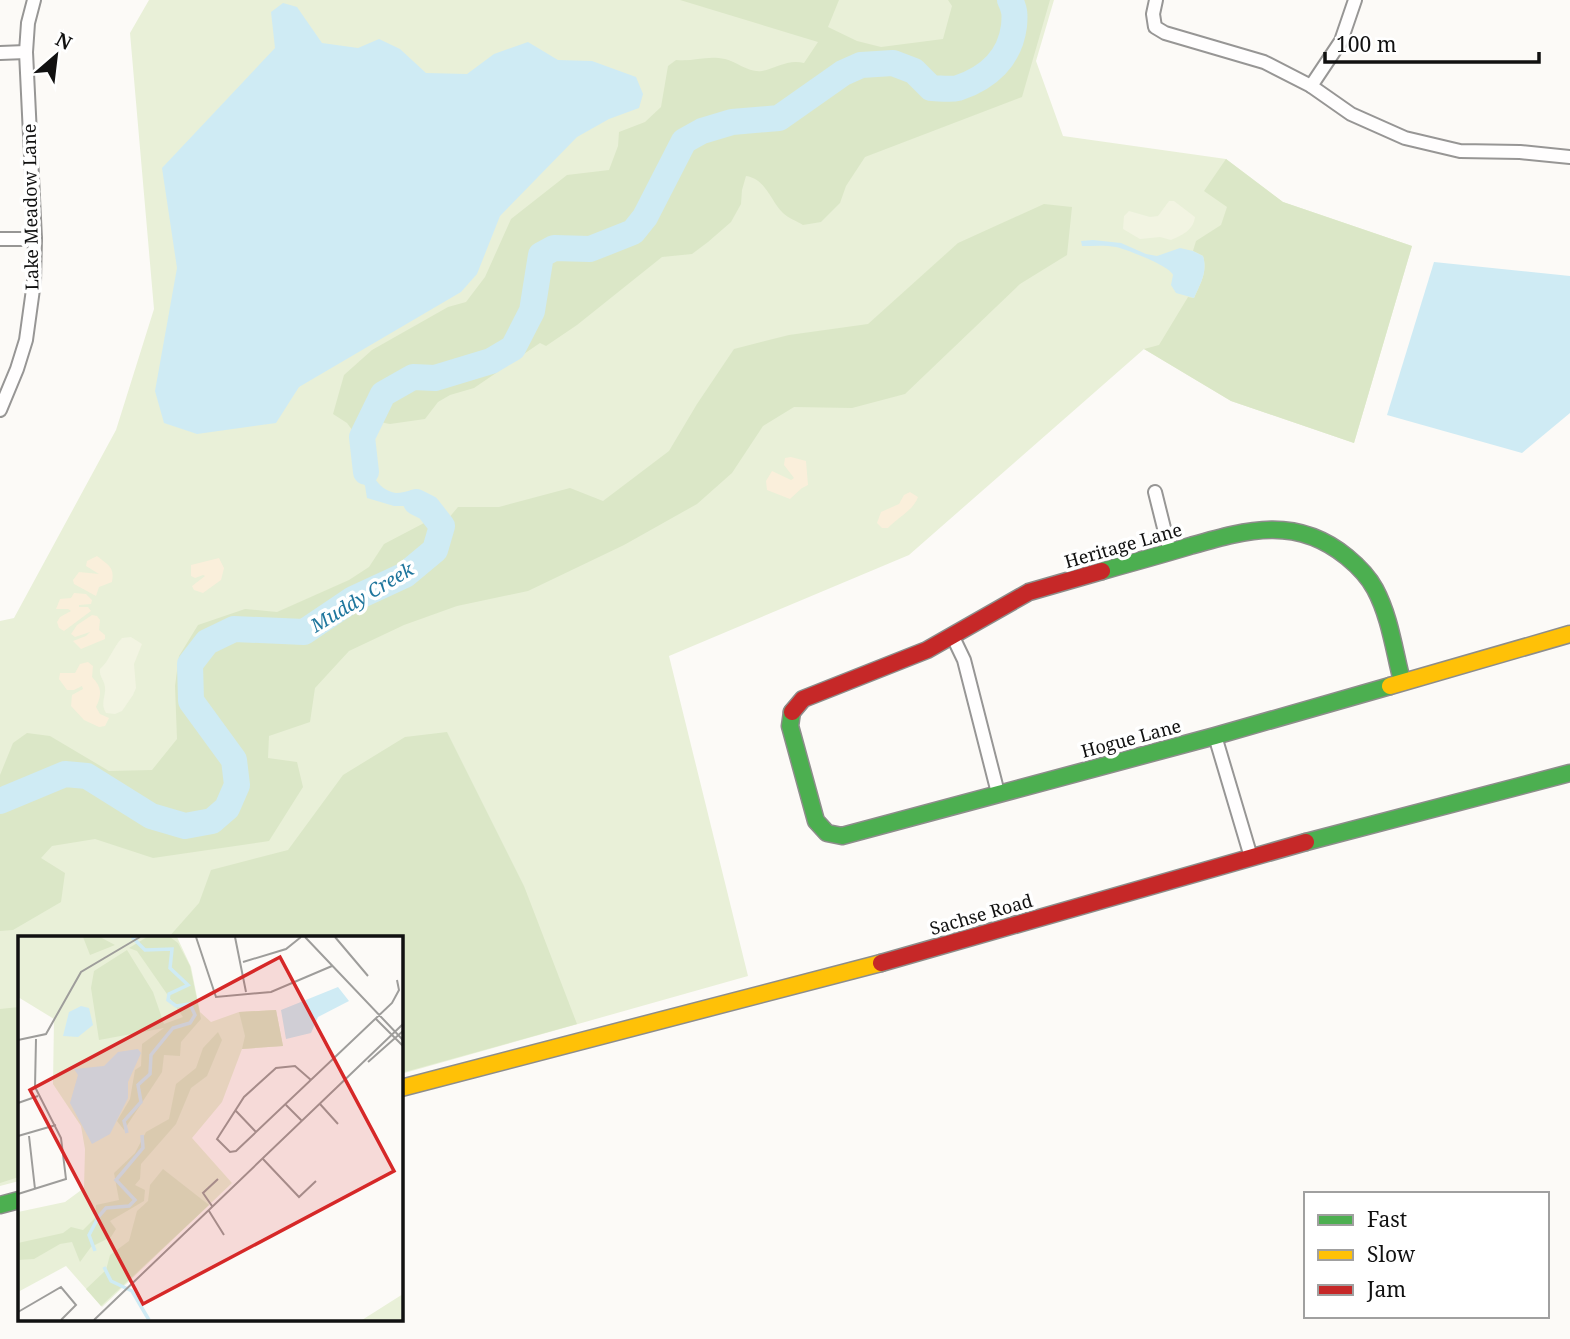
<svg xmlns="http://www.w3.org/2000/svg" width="1570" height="1339" font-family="'Noto Serif',serif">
<rect width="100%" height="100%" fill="#fcfaf7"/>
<polygon fill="#e9f0d8" points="149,0 1054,0 1036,61 1063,136 1226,159 1283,202 1412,246 1354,443 1231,401 1144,349 909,555 669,656 748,976 401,1074 401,938 19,938 19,1181 0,1186 0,621 14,618 116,430 154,309 130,33"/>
<g fill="#dbe7c7">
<path d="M680,0H839L828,27L857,41L881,47L943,39L952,6L948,0H1050L1022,97L865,157L846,186L840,203L821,222L803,225C797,221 788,218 783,213C770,200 766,179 746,176L742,190L741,204L731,222L708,242L692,254L662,257L577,325L546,346L540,343L474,388L450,395L438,402L425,419L390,424L379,422L358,438L347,423L333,414L344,375L372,350L448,307L466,302L485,277L511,219L567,175L609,170L618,146L619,132L645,122L661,107L668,66L676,60C694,62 706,55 725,59C737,62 749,73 762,71C777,68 788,59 804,63L818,42Z"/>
<path d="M1226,159L1283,202L1412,246L1354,443L1231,401L1144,349L1159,345L1188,297L1194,298C1200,284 1208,272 1203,256L1193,251L1196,241L1221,225L1227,207L1204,191Z"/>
<polygon points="1044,204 1072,207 1067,255 1020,284 905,394 852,408 794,407 763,426 732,473 697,504 624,545 528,591 457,606 404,625 349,651 315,688 310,722 269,736 268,758 297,762 303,787 269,841 153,858 95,839 52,846 41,858 65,873 61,902 13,930 0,931 0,775 13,743 27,733 50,736 109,771 152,770 177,739 175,686 179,656 198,625 245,609 277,612 349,580 369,567 384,544 426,522 431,529 442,526 458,507 499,507 570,488 603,501 669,451 697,404 734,349 789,335 868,324 958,243"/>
<polygon points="447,732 524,886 577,1024 401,1073 401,938 168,938 199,903 211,870 288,850 343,775 405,737"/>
<polygon points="19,1007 19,1177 0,1183 0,1009"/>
</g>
<g fill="#faefdb">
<polygon points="791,457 806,461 808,485 802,488 790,499 767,490 766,481 772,471 791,480 794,478 784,465 785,458"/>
<path d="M910,492L918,497C913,511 898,517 888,528H882L877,523L881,512L899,504L904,495Z"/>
<path d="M97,556C108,565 115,567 112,582L99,587L96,596L74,584L73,580L79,572L99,574L86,566L87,561Z"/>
<polygon points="219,558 224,568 221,580 203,593 194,590 192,586 205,576 203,575 195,578 191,576 191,565"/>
<polygon points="74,593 86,594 92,600 91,604 79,605 79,607 88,607 91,611 64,631 59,628 57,622 60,617 71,611 68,609 56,609 60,599 71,598"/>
<polygon points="92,615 97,616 100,620 99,630 105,635 105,639 81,649 73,641 86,636 90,632 75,637 71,634 77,625"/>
<path d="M88,662L93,666L92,677C102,687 102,695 96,707L100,714L109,718L105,726L99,727L84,720L71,706L72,695L83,689L82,686L74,690H67L59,679L60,673H75L80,664Z"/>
</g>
<g fill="#f2f4e2">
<path d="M1169,201H1174L1195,217C1193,231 1182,235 1171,240L1160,237L1140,239L1123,229L1124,216L1129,211L1150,217L1158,216Z"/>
<path d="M131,637L142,644L134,664L136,688L133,695L122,711L115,714L106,713C100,703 106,697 105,687C104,679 99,677 100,669C110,660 113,647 122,638Z"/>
</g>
<g fill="#cfebf4">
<polygon points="283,3 297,7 322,43 358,48 379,39 400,49 426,73 467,74 494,54 528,42 558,60 592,61 636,77 643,94 639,108 609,119 577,137 500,216 477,274 461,292 299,387 276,423 197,434 164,423 155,391 177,268 162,168 275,48 271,12"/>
<path d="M1093,240L1121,243L1146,254L1157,256L1180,248L1193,251L1203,256C1208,272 1200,284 1194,298L1176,293L1171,285L1173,275C1170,266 1128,250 1116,247C1106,245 1093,246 1082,246L1081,241Z"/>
<polygon points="1434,262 1570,276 1570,413 1522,453 1387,415"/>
<path d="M370,433C362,453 370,489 396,493C401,493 407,491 412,490L435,503L448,519L442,526L431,529L411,506H394L367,498L365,486L357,468V441Z"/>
</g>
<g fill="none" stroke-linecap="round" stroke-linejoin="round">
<g stroke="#cfebf4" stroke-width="26">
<path d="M366,472L362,437L383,394L413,377L435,378L491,361L513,348L532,311L541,255L554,248L590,249L633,232L645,217L684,141L702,131L732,122L779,118L843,73L861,65L893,63L914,71L931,88C939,88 950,90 958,88C988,78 1010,58 1014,26C1015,15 1015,10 1010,0"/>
<polyline points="0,801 65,774 87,776 151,816 185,826 212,821 227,808 237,785 234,760 191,701 190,664 207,642 234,629 304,632 353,599 405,575 435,550 442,526 428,508 416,502"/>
</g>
<g stroke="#979695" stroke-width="16">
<g id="street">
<polyline points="1156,0 1153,14 1155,27 1165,33 1264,62 1311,86 1351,114 1405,138 1460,151 1520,152 1570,157"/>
<polyline points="0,53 26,52"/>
<polyline points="1311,86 1341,41 1355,0"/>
<polyline points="0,239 35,239"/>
<polyline points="0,410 17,369 26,340 34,282 35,239 26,52 28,23 34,0"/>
<polyline points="1155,492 1170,552"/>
<polyline points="952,635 964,660 998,793"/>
<polyline points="1215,736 1251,857"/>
</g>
</g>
<g stroke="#8d8d8b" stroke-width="19">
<g id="fast">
<path d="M1102,571C1131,563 1160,555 1190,546C1246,530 1296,515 1347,557C1358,566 1368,576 1375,589C1390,617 1394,650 1402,681"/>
<polyline points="792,712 790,726 816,821 827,833 842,836 1215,736 1390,686"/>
<polyline points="1306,842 1570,773"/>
<polyline points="0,1205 19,1200"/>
</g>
</g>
<g stroke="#8d8d8b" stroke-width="19">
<g id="slow">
<polyline points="1390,686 1570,634"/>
<polyline points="401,1088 881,963"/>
</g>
</g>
<g stroke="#8d8d8b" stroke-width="19">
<g id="jam">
<polyline points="792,712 803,699 927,650 1029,592 1102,571"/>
<polyline points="881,963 1306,842"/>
</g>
</g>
<use href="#street" stroke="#fffefe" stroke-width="12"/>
<use href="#fast" stroke="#4caf50" stroke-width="16"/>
<use href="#slow" stroke="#ffc107" stroke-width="16"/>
<use href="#jam" stroke="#c62828" stroke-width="16"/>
</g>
<g text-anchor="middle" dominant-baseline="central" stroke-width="7" stroke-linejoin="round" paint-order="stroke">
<g font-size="18" fill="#111" stroke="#fff">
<text transform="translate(30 207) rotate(-91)">Lake Meadow Lane</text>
<text transform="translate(1123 545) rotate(-16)">Heritage Lane</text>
<text transform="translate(1131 738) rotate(-15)">Hogue Lane</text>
<text transform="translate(981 914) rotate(-16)">Sachse Road</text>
</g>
<g font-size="19" font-style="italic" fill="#1f769d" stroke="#fff">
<text transform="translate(362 597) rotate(-31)">Muddy Creek</text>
</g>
</g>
<g transform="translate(18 936)">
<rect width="385" height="385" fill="#fcfaf7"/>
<path d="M0,1H159L173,31L182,76L193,86L221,76L258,74L265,110L224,113L204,166L174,202L214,247L84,371L48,330L0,356V276L47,266L66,252L67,213L63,190L35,148L36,83L0,61ZM385,358V384H344Z" fill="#e9f0d8"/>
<path d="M65,1H82L97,9L72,19ZM129,1H152L160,7L172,30L183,83L163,106L162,120L146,119L144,136L106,194L99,185L112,163L117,134L123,130L124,108L146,92L81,104L73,52L76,35L109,14L135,56L146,88L165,81L119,15L111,12ZM258,74L265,110L224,113L227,100L221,76ZM200,96L204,104L189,140L173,152L158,188L123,228L122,243L117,249L127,254L126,265L92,285L98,293L93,301L73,311L62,326L54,306L42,308L16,323L0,324V307L45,297L53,291L65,294L77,282L78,269L101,264L96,237L117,217L128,196L151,183L158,148L178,132L185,112ZM145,233L191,269L83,370L68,353L88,334L92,319L111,305L119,275L130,265L132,249Z" fill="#dbe7c7"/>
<path d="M320,51L331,65L300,81L293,97L268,103L263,74ZM63,70L71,72L75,89L60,101L45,100L51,76ZM120,113L123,117L110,146V162L92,198L74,208L52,167L60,139L56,133L86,130L100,116Z" fill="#cfebf4"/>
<path fill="none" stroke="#cfebf4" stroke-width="3.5" d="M109,197L106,185L123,166L120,149L132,138L133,119L155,92L172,87L177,79L172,68L158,70L150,64L151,58L170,49L152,32L154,13L127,14L114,1M77,315L71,299L81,280L88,272L111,270L117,264L98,244L125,212L124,199M86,331L93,345L114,355L131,384"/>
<path fill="none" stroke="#9e9d9b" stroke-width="2" d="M178,1L198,61L253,56L314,30M217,1L228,56M287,1L385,104M317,1L350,40M225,26L268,13L283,1M358,83L385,110M0,104L28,98L63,36L122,1M350,126L385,95M293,144L277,130L258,132L226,161L199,203L212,216L218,215L374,67L381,54L379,44M0,167L20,160M302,168L320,188M268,169L284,185M218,175L238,196M0,200L38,189M11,200L17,253M245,223L281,261L298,245M0,258L48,243L43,202L17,151L18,103M194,270L185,257L200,243M191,275L206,299M0,376L43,351L58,369L43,384M76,384L385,88"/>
<path fill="#d62828" fill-opacity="0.15" stroke="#d62828" stroke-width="3.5" d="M262,21L376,235L125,368L12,154Z"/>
<rect width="385" height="385" fill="none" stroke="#111" stroke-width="3.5"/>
</g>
<rect x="1304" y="1192" width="245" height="126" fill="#ffffff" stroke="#a0a0a0" stroke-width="2"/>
<rect x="1318" y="1215" width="35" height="10" fill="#4caf50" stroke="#a0a0a0" stroke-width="2"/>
<text x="1367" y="1227" font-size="21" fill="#111111">Fast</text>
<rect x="1318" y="1250" width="35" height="10" fill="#ffc107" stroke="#a0a0a0" stroke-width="2"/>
<text x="1367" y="1262" font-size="21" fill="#111111">Slow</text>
<rect x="1318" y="1285" width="35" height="10" fill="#c62828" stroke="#a0a0a0" stroke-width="2"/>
<text x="1367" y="1297" font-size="21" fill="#111111">Jam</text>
<g transform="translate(56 56) rotate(28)" stroke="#ffffff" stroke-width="5" paint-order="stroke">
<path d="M0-5L12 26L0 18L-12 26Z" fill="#111111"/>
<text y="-10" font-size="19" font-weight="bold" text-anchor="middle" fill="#111111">N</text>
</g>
<path d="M1325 52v10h214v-10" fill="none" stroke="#111111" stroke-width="3.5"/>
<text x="1336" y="52" font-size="21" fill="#111111" stroke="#ffffff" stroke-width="5" paint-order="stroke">100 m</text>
</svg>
